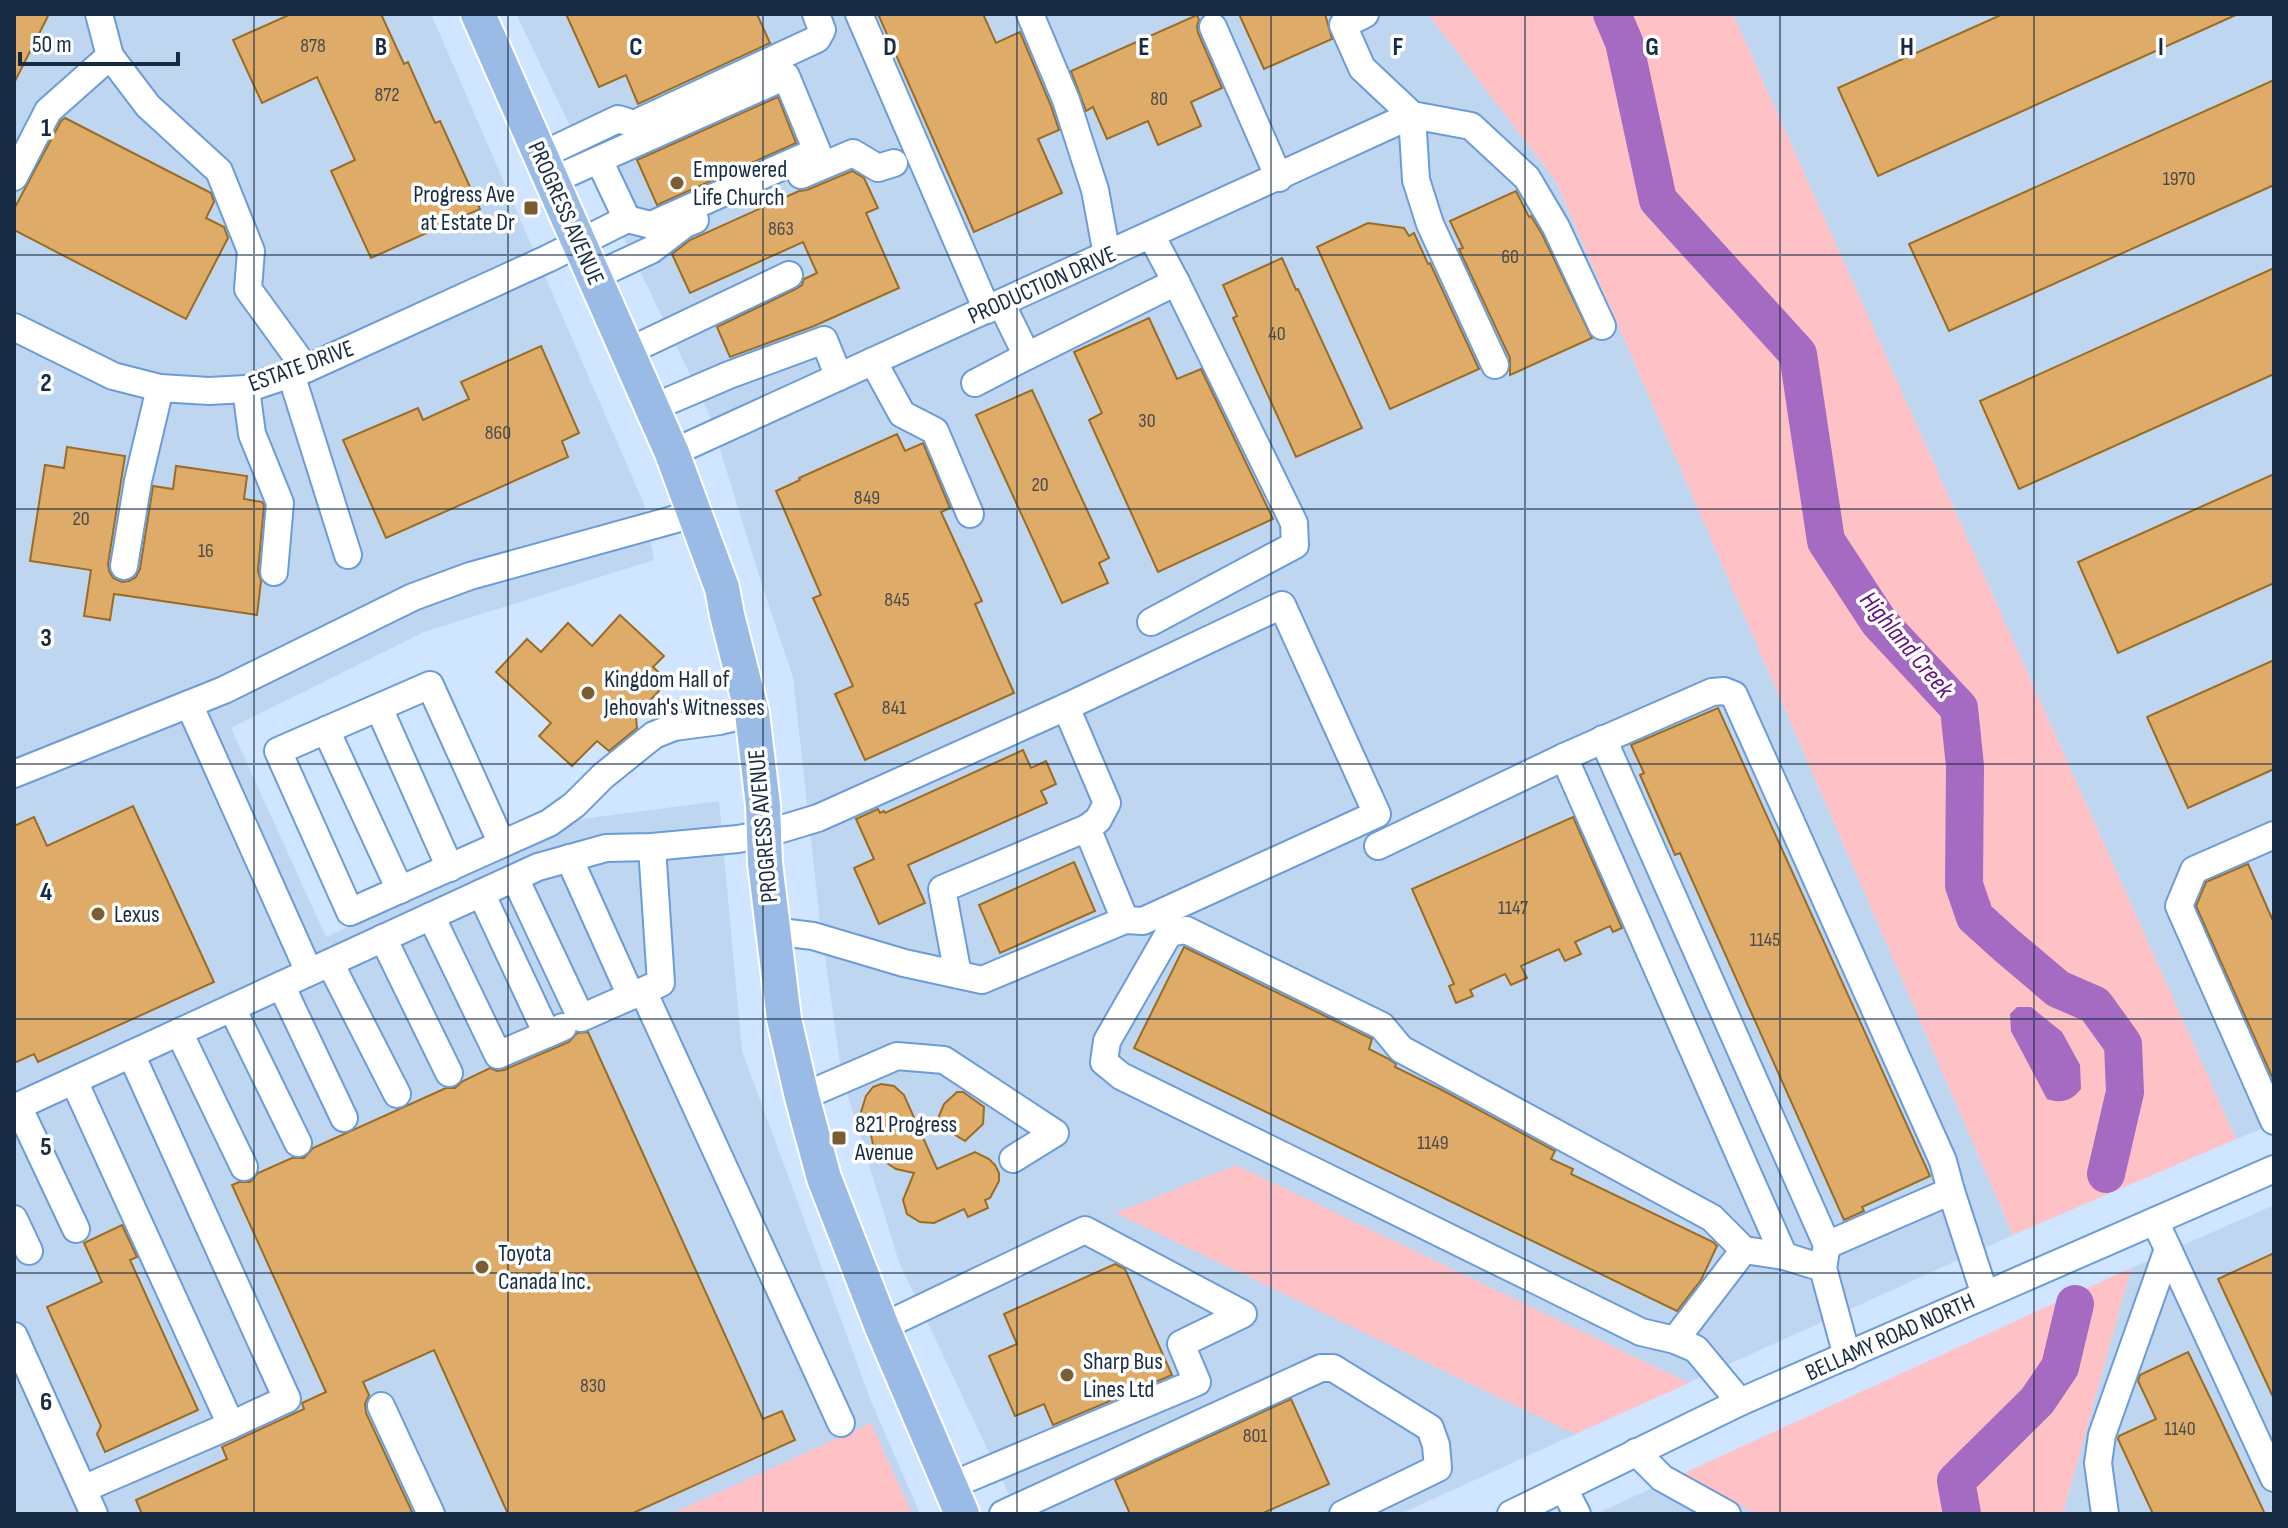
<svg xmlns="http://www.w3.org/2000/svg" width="2288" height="1528" font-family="'Sofia Sans Condensed',sans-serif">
<rect width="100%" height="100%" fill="#d0e5ff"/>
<g fill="#bfd6f1">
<polygon points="14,14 431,14 644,504 654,560 424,632 231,728 326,937 582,819 719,801 742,1051 871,1401 920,1514 14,1514"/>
<polygon points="516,14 1428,14 1555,180 2013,1235 1400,1514 1018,1514 899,1262 842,1077 820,922 793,677 761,582 709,414"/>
<polygon points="1733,14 2274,14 2274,1124 2236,1139"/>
<polygon points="2274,1205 2274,1514 2063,1514 2131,1268"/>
<polygon points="1682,1474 1756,1514 1596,1514"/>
</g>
<g fill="#fec2c6">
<polygon points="1428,14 1733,14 2236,1139 2013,1235 1555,180"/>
<polygon points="1236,1165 1689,1383 1575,1434 1116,1213"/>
<polygon points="2131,1268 2063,1514 1756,1514 1682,1474"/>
<polygon points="871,1423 912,1514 671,1514"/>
</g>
<path fill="#a56ac1" d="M2017,1007H2031L2062,1032L2080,1065L2081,1089C2071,1101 2062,1104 2047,1099L2011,1031L2010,1014Z"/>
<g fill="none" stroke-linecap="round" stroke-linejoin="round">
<g stroke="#a56ac1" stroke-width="38">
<polyline points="1612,14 1624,42 1658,200 1798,354 1826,541 1879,622 1959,708 1965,766 1964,885 1975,917 2006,945 2058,989 2095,1005 2123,1044 2125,1092 2106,1174"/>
<polyline points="1962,1514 1956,1481 2037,1401 2060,1367 2075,1304"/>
</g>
</g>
<g fill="#deac68" stroke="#9b6c24" stroke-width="2">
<polygon points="14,14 49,14 14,83"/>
<polygon points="291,14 381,14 404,64 408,62 435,123 440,121 480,209 371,258 331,171 355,160 317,77 262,103 233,40"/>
<polygon points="566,14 757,14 770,43 638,104 626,75 599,87"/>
<polygon points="878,14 983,14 996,43 1020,32 1051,106 1059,130 1038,139 1062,193 974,232"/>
<polygon points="1239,14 1325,14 1332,39 1264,69"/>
<polygon points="2003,14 2238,14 1878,176 1838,88"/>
<polygon points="1197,15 1199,20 1197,26 1198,33 1222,88 1191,102 1201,126 1158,145 1148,121 1107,139 1093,107 1086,111 1071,71"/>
<polygon points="2274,80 2274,185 1949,331 1909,244"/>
<polygon points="778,97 796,143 657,205 637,160"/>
<polygon points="65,118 211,193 214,202 206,218 224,227 228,238 186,319 14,230 14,209 61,121"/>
<polygon points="852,171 864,178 878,208 866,213 899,288 814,326 730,357 717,327 796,289 802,285 804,279 817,273 803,242 690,293 672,254 690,240 799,191 807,190"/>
<polygon points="1516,191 1529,217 1531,216 1542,234 1592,338 1510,375 1510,358 1459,249 1463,248 1450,221"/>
<polygon points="1368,223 1404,228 1409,236 1414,233 1428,264 1430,263 1479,369 1390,409 1317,247"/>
<polygon points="1282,258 1296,290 1298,289 1362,428 1296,457 1233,318 1237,316 1223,285"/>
<polygon points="2274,268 2274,374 2019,489 1980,401"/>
<polygon points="1149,318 1177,379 1201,369 1273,519 1158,572 1089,420 1102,413 1074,352"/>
<polygon points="541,346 579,433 562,441 568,457 386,538 343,440 418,408 423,420 469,399 461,382"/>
<polygon points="1032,390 1109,558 1099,563 1108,583 1062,603 976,415"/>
<polygon points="897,434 905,451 923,443 950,508 941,512 982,601 975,604 1014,693 865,760 835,694 853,686 813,598 821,595 776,491 800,480 799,478"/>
<polygon points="67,447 125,456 108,564 109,571 113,578 122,582 129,581 136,577 140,569 153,486 173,489 176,466 247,476 244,499 262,502 264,505 258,571 261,581 257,615 114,594 110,620 84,616 91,570 30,561 45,465 64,468"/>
<polygon points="2274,474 2274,583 2118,653 2078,562"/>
<polygon points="620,615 664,656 653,667 668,681 646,705 635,705 637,728 609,751 597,741 572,766 539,736 551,723 496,672 527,639 541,652 568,623 592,646"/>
<polygon points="2274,660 2274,769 2188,808 2147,717"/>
<polygon points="1718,708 1930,1176 1862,1207 1864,1211 1844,1220 1680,853 1675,855 1665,832 1640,775 1644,773 1631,745"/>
<polygon points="1023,750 1031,768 1046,761 1056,784 1041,791 1047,803 908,865 925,903 879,924 854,868 874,859 856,819 878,809 880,813 884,811 885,813"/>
<polygon points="133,806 214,982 38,1062 34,1054 14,1063 14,826 34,817 47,846"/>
<polygon points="1573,817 1622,928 1613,932 1610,926 1575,942 1581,954 1565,961 1559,949 1521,966 1527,978 1511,985 1505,974 1470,990 1473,996 1456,1003 1449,986 1454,984 1412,889"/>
<polygon points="1074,862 1095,911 1000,953 979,905"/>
<polygon points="2248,864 2274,923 2274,1081 2196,906 2206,882"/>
<polygon points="1184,947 1372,1039 1369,1049 1387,1058 1396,1064 1395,1067 1442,1090 1555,1151 1551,1159 1573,1169 1571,1174 1713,1242 1717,1246 1701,1280 1677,1311 1134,1048"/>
<polygon points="588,1032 763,1419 782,1411 795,1440 631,1514 508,1514 434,1350 363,1382 369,1395 365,1404 366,1413 413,1514 142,1514 136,1500 227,1459 222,1447 304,1409 302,1403 326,1392 232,1185 239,1182 250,1182 258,1173 292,1158 304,1158 313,1148 446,1088 455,1088 463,1081 490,1068 497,1071 504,1070 569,1042 577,1033"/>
<polygon points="881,1084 894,1086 904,1095 937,1169 975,1152 989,1159 995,1165 999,1173 999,1181 990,1198 985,1200 988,1208 968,1217 964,1209 934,1223 920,1222 907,1214 903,1200 914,1173 896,1169 887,1163 883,1154 874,1149 871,1135 862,1129 858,1122 866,1096 873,1087"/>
<polygon points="957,1092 963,1092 984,1107 983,1124 965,1141 936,1123 944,1104"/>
<polygon points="122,1225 137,1257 130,1260 198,1410 105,1452 97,1434 101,1426 47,1307 102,1282 84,1243"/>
<polygon points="2274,1253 2274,1399 2218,1279"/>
<polygon points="1115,1264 1125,1269 1172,1375 1053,1425 1044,1404 1015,1416 989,1356 1017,1344 1004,1314"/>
<polygon points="2188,1352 2216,1410 2265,1514 2153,1514 2118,1439 2119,1436 2156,1419 2138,1381 2140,1375"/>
<polygon points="1291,1399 1329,1484 1261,1514 1130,1514 1115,1480"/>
</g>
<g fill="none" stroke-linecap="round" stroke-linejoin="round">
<g stroke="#6b9cd8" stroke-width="30">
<g id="minor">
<polyline points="99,14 110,56 148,106 219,171 251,251 248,289 306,369"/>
<polyline points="859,14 987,310"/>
<polyline points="1030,14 1066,100 1095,190 1107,255"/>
<polyline points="1365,14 1343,25 1362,68 1412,115 1471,126 1527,178 1556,227 1602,326"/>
<polyline points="1213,27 1279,178"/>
<polyline points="1412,115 1416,180 1430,224 1495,365"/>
<polyline points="540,156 618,119 634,124 817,39 822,30 816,14"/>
<polyline points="599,160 627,219"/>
<polyline points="801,175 853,153 878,168 894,163"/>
<polyline points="14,177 48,111 110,56"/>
<polyline points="1151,235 1176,282"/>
<polyline points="593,277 651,250 685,224 695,220"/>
<polyline points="1001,303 1027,356 1176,282 1294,523 1295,545 1151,622"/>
<polyline points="14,327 113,376 160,388 209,391 246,389 306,369 547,259 627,219 651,225 817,151 786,76 551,181"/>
<polyline points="627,352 789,275"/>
<polyline points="873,361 902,414 935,431 970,514"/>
<polyline points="291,374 348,555"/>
<polyline points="975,383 1027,356"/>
<polyline points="246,389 252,434 280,503 274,572"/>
<polyline points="652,408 729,375 824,340 839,377"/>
<polyline points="672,453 1412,115"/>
<polyline points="124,566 138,481 160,388"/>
<polyline points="189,704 309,972"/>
<polyline points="1066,707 1107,803 1098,820 1087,828"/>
<polyline points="379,708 450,868"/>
<polyline points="326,730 400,890"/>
<polyline points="1603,739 1827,1245"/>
<polyline points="1564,757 1784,1256"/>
<polyline points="14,774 224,690 413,597 470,576 694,514"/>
<polyline points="2274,835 2194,870 2179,906 2274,1121"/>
<polyline points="502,844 430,685 278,751 350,912 549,823 574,805 603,776 654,735 674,727 720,721 752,713"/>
<polyline points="1378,846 1564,757 1712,692 1724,691 1734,695 1943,1161 1951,1191"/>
<polyline points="569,858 631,996 661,983 652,847"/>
<polyline points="515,878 581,1018 631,996"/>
<polyline points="481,893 547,1034 563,1027"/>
<polyline points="431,916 498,1055 547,1034"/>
<polyline points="772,931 813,936 904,963 982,980 1125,920 1087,828 942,889 958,975"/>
<polyline points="383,938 449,1073"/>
<polyline points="330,963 397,1094"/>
<polyline points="281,985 344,1118"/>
<polyline points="643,991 841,1423"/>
<polyline points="232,1008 298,1143"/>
<polyline points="179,1032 244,1167"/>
<polyline points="74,1081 231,1425 287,1399 131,1054"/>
<polyline points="802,1097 897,1056 944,1060 1055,1133 1013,1159"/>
<polyline points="14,1108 538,867 606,848 652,847 738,839 765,834 818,818 1066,707 1282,605 1377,814 1143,921 1125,920"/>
<polyline points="14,1114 18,1106 76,1229"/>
<polyline points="14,1219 29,1251"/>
<polyline points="2155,1221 2274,1478"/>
<polyline points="882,1327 1085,1230 1243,1314 1181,1344 1197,1382 950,1486"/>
<polyline points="14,1336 94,1514"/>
<polyline points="1675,1340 1744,1250"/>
<polyline points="1847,1356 1823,1268 1827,1245 1951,1191 1985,1295"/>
<polyline points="1740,1402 1696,1349 1675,1340 1641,1332 1121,1076 1104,1062 1107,1041 1169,933 1186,930 1382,1026 1401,1049 1712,1218 1744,1250 1784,1256 1823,1268"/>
<polyline points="381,1406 431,1514"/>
<polyline points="1636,1452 1662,1478 1727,1514"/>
<polyline points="83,1489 231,1425"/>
<polyline points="1564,1489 1577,1514"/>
<polyline points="1003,1514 1321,1368 1333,1368 1430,1428 1436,1445 1438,1468 1343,1514"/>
<polyline points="1511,1514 1740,1402 2274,1169"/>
<polyline points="2105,1514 2098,1463 2102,1435 2168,1249"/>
</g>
</g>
<g stroke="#fff" stroke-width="38">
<polyline id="major" points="478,14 672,453 722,588 727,615 752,713 763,805 765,863 784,1019 802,1097 824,1178 882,1327 962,1514"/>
</g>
<use href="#minor" stroke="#fff" stroke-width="26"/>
<use href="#major" stroke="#99bbe5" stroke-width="34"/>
</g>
<path fill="none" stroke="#172b43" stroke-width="2" stroke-opacity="0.55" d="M254,14V1514M508,14V1514M763,14V1514M1017,14V1514M1271,14V1514M1525,14V1514M1780,14V1514M2034,14V1514M14,255H2274M14,509H2274M14,764H2274M14,1019H2274M14,1273H2274"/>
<g fill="#7c5d32" stroke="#fff" stroke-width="3">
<circle cx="677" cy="183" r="8"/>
<rect x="523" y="200" width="16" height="16" rx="4"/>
<circle cx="588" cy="693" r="8"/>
<circle cx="98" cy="914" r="8"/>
<rect x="831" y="1130" width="16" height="16" rx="4"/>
<circle cx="482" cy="1267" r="8"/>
<circle cx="1067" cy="1375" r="8"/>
</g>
<g text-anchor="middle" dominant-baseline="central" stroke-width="7" stroke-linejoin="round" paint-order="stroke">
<g font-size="20" fill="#494b4c">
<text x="313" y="46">878</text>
<text x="387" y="95">872</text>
<text x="1159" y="99">80</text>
<text x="2179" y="179">1970</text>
<text x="781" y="229">863</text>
<text x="1510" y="257">60</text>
<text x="1277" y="334">40</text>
<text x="1147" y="421">30</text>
<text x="498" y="433">860</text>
<text x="1040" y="485">20</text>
<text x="867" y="498">849</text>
<text x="81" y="519">20</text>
<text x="206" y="551">16</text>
<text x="897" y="600">845</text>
<text x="894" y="708">841</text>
<text x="1513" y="908">1147</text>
<text x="1765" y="940">1145</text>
<text x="1433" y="1143">1149</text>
<text x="593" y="1386">830</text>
<text x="2180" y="1429">1140</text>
<text x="1255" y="1436">801</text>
</g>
<g font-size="24" fill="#172b43" stroke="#fff" text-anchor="start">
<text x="693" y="169">Empowered<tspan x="693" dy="28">Life Church</tspan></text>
<text x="515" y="194" text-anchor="end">Progress Ave<tspan x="515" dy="28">at Estate Dr</tspan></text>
<text x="604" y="679">Kingdom Hall of<tspan x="604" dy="28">Jehovah's Witnesses</tspan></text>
<text x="114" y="914">Lexus</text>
<text x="855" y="1124">821 Progress<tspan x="855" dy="28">Avenue</tspan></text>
<text x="498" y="1253">Toyota<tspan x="498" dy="28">Canada Inc.</tspan></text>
<text x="1083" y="1361">Sharp Bus<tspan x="1083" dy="28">Lines Ltd</tspan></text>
</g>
<g font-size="24" fill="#172b43" stroke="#fff">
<text transform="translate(566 213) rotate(66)">PROGRESS AVENUE</text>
<text transform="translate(1042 285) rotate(-24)">PRODUCTION DRIVE</text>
<text transform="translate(301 366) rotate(-20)">ESTATE DRIVE</text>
<text transform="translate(763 826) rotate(-95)">PROGRESS AVENUE</text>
<text transform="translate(1890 1337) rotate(-24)">BELLAMY ROAD NORTH</text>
</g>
<g font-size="26" font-style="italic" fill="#621380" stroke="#fff">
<text transform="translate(1906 645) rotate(50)">Highland Creek</text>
</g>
</g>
<g font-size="26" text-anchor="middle" font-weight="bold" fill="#172b43" stroke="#fff" stroke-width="7" stroke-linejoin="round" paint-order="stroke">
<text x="381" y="55">B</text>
<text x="636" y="55">C</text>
<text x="890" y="55">D</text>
<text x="1144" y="55">E</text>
<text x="1398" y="55">F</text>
<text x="1652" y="55">G</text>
<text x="1907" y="55">H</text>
<text x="2161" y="55">I</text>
<text x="46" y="136">1</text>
<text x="46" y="391">2</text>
<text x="46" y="646">3</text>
<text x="46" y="900">4</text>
<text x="46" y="1155">5</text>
<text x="46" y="1410">6</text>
</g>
<rect width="2288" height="1528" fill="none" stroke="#172b43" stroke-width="32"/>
<path d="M20 52v12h158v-12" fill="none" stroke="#172b43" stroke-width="4"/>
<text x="32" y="52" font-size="24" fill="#172b43" stroke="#ffffff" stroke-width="6" paint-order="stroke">50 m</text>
</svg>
